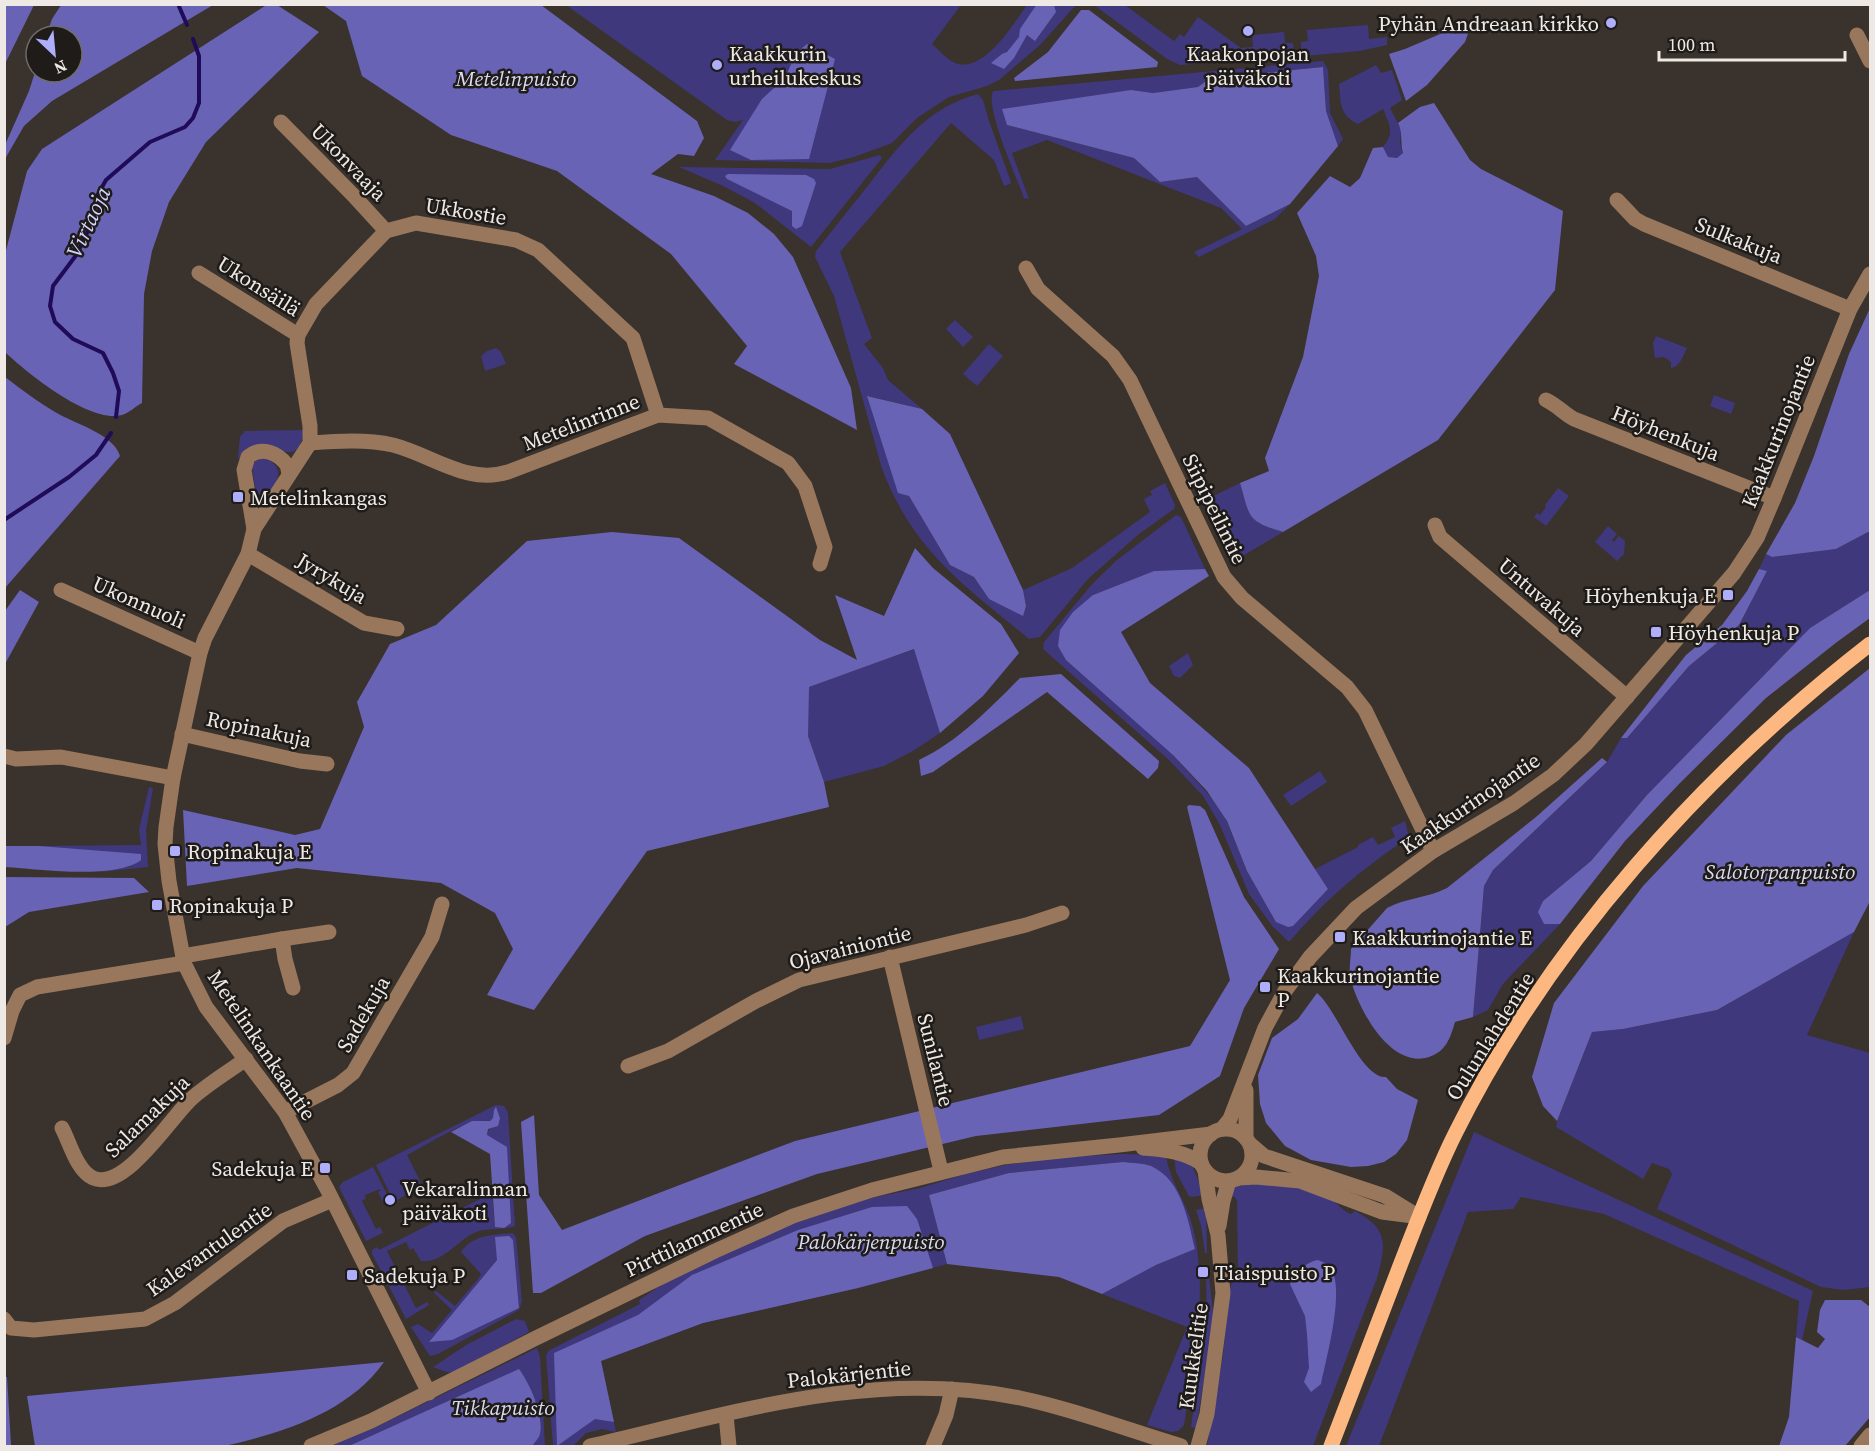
<svg xmlns="http://www.w3.org/2000/svg" width="1875" height="1451" font-family="'Source Serif 4',serif">
<rect width="100%" height="100%" fill="#3a322c"/>
<g fill="#3f387d" fill-rule="evenodd">
<path d="M566,5H961L932,44C939,50 948,61 958,64C986,70 1014,23 1027,5H1076L1040,45L999,80L987,86L949,97L917,118L892,143L854,157L829,163L715,160L743,120L735,122L727,120Z"/>
<polygon points="1094,5 1125,5 1174,41 1180,34 1184,37 1198,17 1241,48 1253,47 1252,35 1284,32 1285,43 1293,43 1294,53 1292,57 1180,65 1167,59"/>
<polygon points="1368,25 1369,39 1387,37 1387,45 1360,51 1304,56 1301,53 1301,42 1308,41 1307,30"/>
<path d="M1323,61L1328,70L1330,113L1343,139L1338,146L1326,111L1323,67L1210,78L1198,87L1153,93L1131,90L1007,125L1134,158L1160,182L1197,177L1246,226L1290,204L1275,219L1199,257L1194,252L1242,229L1221,208L1047,140L1012,153L1029,199L1024,198C1017,178 985,108 993,91Z"/>
<path d="M1376,65L1381,73L1392,70L1402,100L1390,108L1401,129L1400,143L1403,153L1397,159L1388,157L1383,147C1395,132 1390,126 1383,109L1358,124C1339,115 1341,103 1339,84Z"/>
<path d="M978,94L983,100L989,121L1011,182L1010,184L1004,186L994,160L951,123L840,252L872,338L864,344L883,368L888,380L922,409L868,396L909,496L950,565L974,577L989,599L1026,606L1023,590L1072,568L1150,512L1144,499L1152,495L1150,491L1165,483L1175,505L1174,509L1139,534L1088,579L1040,637L1029,639C964,585 914,552 882,469L834,296L815,257L816,251C834,228 852,206 870,183C900,144 928,107 978,94Z"/>
<polygon points="880,155 882,158 811,247 755,203 723,186 679,167 830,169"/>
<polygon points="955,320 973,337 963,347 946,329"/>
<path d="M1656,336L1687,348C1683,356 1680,367 1671,368V362L1664,357L1655,358L1653,343Z"/>
<polygon points="989,344 1003,356 977,386 963,374"/>
<polygon points="496,348 501,352 506,364 485,371 481,356 487,351"/>
<polygon points="1714,395 1735,403 1731,414 1710,406"/>
<path d="M302,430L304,431C299,457 291,455 269,446L241,455L239,459L238,457L240,437L245,431Z"/>
<path d="M263,457C294,470 270,490 258,508L252,466L256,461Z"/>
<path d="M1240,483C1250,517 1246,521 1283,532L1231,563L1203,503L1207,499Z"/>
<polygon points="1558,488 1569,496 1546,526 1534,517 1537,513 1540,515 1546,507 1545,505"/>
<path d="M1176,515L1181,517L1205,569L1154,571L1093,595L1173,755L1218,805L1227,822L1247,871L1277,922L1328,889L1315,869L1358,847V845L1373,837L1378,845L1395,837L1391,828L1405,821L1409,837C1361,870 1328,897 1290,941H1288L1273,927L1249,894L1220,825L1203,796L1169,760L1043,649L1044,642L1093,583L1117,560Z"/>
<polygon points="1608,526 1617,534 1612,540 1614,542 1619,536 1625,541 1624,554 1617,561 1595,542"/>
<polygon points="1870,531 1870,590 1810,628 1647,795 1591,861 1543,901 1544,924 1560,924 1503,984 1488,1010 1473,1017 1484,886 1493,870 1607,762 1621,738 1627,738 1689,666 1739,625 1767,571 1759,569 1766,554 1772,557 1836,549"/>
<polygon points="915,649 940,733 913,751 884,766 824,782 808,736 808,687"/>
<polygon points="1188,653 1193,665 1180,678 1174,676 1169,666"/>
<polygon points="1320,771 1327,782 1291,806 1283,795"/>
<polygon points="149,787 153,788 146,831 148,867 100,872 133,866 39,846 141,845 139,830"/>
<polygon points="1854,932 1807,1035 1870,1053 1870,1287 1843,1290 1821,1287 1657,1209 1672,1174 1669,1169 1652,1163 1643,1179 1556,1127 1557,1121 1592,1032 1623,1029 1717,1010"/>
<polygon points="1021,1016 1024,1029 979,1040 976,1027"/>
<path d="M496,1105L504,1106L508,1112L515,1226C502,1231 487,1227 474,1233C457,1241 442,1264 421,1261L413,1248L410,1250L406,1242L387,1251L416,1308L427,1302L429,1305L406,1319L372,1254V1250L377,1247L379,1250L492,1193L495,1227L504,1228L487,1135L493,1118L490,1121C466,1118 429,1144 407,1155L422,1185L394,1202L376,1165Z"/>
<polygon points="1474,1132 1813,1291 1802,1340 1796,1337 1799,1301 1604,1214 1521,1197 1513,1209 1468,1212 1379,1446 1346,1446"/>
<path d="M1123,1154L1166,1155C1170,1184 1188,1202 1194,1232C1208,1296 1194,1361 1184,1425L1178,1431L1171,1432L1147,1425L1187,1327L1102,1294L1156,1265L1195,1249L1149,1165L1123,1162L1009,1173L929,1195L947,1264L858,1288L703,1323L601,1361L616,1432L602,1429L586,1433L573,1446H553L546,1356L548,1351L640,1304L639,1300L677,1275L794,1223L861,1200L920,1188L966,1174L1005,1165L1064,1157Z"/>
<polygon points="1174,1155 1193,1167 1204,1195 1193,1197 1189,1196 1176,1172"/>
<polygon points="373,1167 393,1206 391,1207 388,1201 383,1202 378,1192 381,1190 380,1189 365,1195 366,1198 362,1201 376,1229 380,1227 383,1233 366,1241 339,1187 343,1182"/>
<path d="M1247,1184C1276,1185 1305,1185 1332,1200C1339,1204 1342,1211 1351,1214L1355,1211C1389,1229 1386,1245 1377,1278L1313,1446H1207L1223,1355L1229,1293L1234,1274L1238,1273L1237,1201L1235,1197L1228,1196L1236,1187Z"/>
<polygon points="1206,1208 1207,1253 1205,1253 1201,1226 1196,1210"/>
<path d="M513,1233L516,1237L522,1301L519,1310L438,1354L430,1356L411,1327L418,1324L432,1333L452,1310L434,1293L436,1291L455,1306L478,1279L481,1274L461,1252C473,1234 494,1235 513,1233ZM509,1236L513,1241L519,1308L429,1342L497,1260Z"/>
<path d="M1206,1278H1209L1214,1320L1196,1428L1191,1427C1198,1378 1209,1328 1206,1278Z"/>
<polygon points="516,1319 525,1321 529,1332 455,1372 446,1372 433,1367 466,1345"/>
<polygon points="537,1348 540,1357 545,1446 327,1446 374,1428"/>
</g>
<g fill="#6963b5">
<polygon points="5,4 34,5 5,64 4,5"/>
<path d="M268,4L277,5L319,32L206,142L169,202L152,251L144,294L142,403C136,406 129,413 122,415C90,424 27,373 5,352V254L27,171L42,149Z"/>
<polygon points="1037,4 1054,5 1056,12 1035,41 1027,35 1014,58 1004,69 991,63 1002,54 1007,52 1019,37 1020,29"/>
<polygon points="61,5 213,5 52,101 24,126 5,159 5,145 29,91 36,69 36,72 72,72 72,36 46,36 52,19"/>
<polygon points="323,5 541,5 697,121 704,138 694,156 678,154 651,174 714,196 748,213 774,234 793,257 851,388 857,430 734,364 747,346 671,254 557,171 451,135 362,76 346,21"/>
<polygon points="1081,10 1089,10 1158,62 1157,67 1015,81 1014,78 1048,52"/>
<polygon points="1473,20 1465,42 1427,85 1406,101 1389,54 1405,49"/>
<polygon points="807,44 835,59 809,159 751,160 730,150 762,99 785,78 796,53"/>
<polygon points="1323,67 1326,111 1338,146 1290,204 1246,226 1197,177 1160,182 1134,158 1007,125 1002,109 1131,90 1153,93 1198,87 1210,78"/>
<path d="M1434,103L1470,160L1481,169L1563,211L1555,290L1438,440L1283,532C1246,521 1250,517 1240,483L1269,471L1265,458L1303,357L1319,276L1316,256L1297,213L1330,176L1350,187L1360,178L1373,148L1383,147L1388,157L1397,158L1403,153C1400,142 1403,132 1398,123L1420,107Z"/>
<polygon points="728,174 806,175 814,179 816,183 802,226 796,229 792,226 792,211 727,179 725,176"/>
<polygon points="1870,308 1870,531 1836,549 1772,557 1766,554 1795,503 1814,456 1849,354"/>
<path d="M5,377C21,389 38,402 55,412C73,423 114,434 120,456L5,588Z"/>
<polygon points="867,396 922,409 950,434 1023,590 1026,606 1023,616 989,599 974,577 950,565 909,496 898,493"/>
<polygon points="612,532 679,538 820,640 857,660 835,595 884,616 915,548 933,568 1001,624 1019,653 983,696 940,733 914,649 809,687 808,736 824,782 829,807 647,851 534,1010 487,995 513,949 495,913 441,883 297,868 187,886 183,810 295,835 320,829 364,727 357,702 390,644 436,625 527,541"/>
<polygon points="1205,569 1209,576 1121,632 1150,683 1249,768 1328,889 1293,926 1288,927 1276,922 1247,871 1227,821 1207,791 1173,755 1066,660 1058,646 1060,630 1073,612 1093,595 1154,571"/>
<polygon points="1759,569 1767,571 1739,625 1689,666 1627,738 1621,738 1686,655 1722,625 1747,591"/>
<polygon points="20,590 39,602 5,664 5,611"/>
<polygon points="1870,590 1870,618 1837,642 1766,698 1679,784 1625,841 1560,924 1544,924 1538,912 1543,901 1591,861 1647,795 1810,628"/>
<polygon points="1870,668 1870,901 1854,932 1717,1010 1623,1029 1592,1032 1557,1121 1543,1106 1532,1077 1554,1003 1643,886 1786,735"/>
<path d="M1061,674L1159,761L1158,768L1148,779L1047,692L933,772L921,776L919,760C959,741 990,708 1020,678Z"/>
<path d="M1602,758L1607,762L1493,870L1484,886L1473,1017L1455,1022C1450,1039 1446,1051 1429,1057C1391,1069 1360,1012 1351,981C1348,972 1351,959 1351,949L1387,908C1405,898 1428,898 1447,888L1536,817Z"/>
<polygon points="1189,805 1200,806 1205,810 1244,897 1279,949 1244,1008 1220,1076 1159,1115 976,1136 817,1174 645,1236 541,1293 533,1293 521,1122 534,1115 539,1195 562,1230 795,1141 1190,1046 1230,980 1187,807"/>
<path d="M5,846H39L141,854V860C115,880 38,869 5,867Z"/>
<polygon points="5,877 134,878 149,892 29,912 5,927"/>
<path d="M1317,993C1337,1009 1361,1079 1386,1077L1397,1089L1418,1100L1407,1140L1396,1154L1384,1162L1368,1166L1351,1167L1311,1160L1285,1146L1266,1123L1260,1104L1258,1075L1272,1038L1298,1019Z"/>
<polygon points="496,1107 500,1118 498,1126 488,1129 487,1135 507,1147 511,1223 504,1228 495,1227 490,1154 451,1132 472,1121 490,1121 493,1118 494,1110"/>
<path d="M1123,1162C1132,1163 1143,1163 1151,1166C1182,1180 1188,1220 1195,1249L1156,1265L1102,1294L1059,1277L947,1264L929,1195L1009,1173Z"/>
<polygon points="907,1206 917,1219 933,1268 858,1288 703,1323 601,1361 614,1422 595,1419 557,1446 554,1353 638,1315 692,1275 798,1230 872,1207"/>
<polygon points="509,1236 513,1240 519,1308 452,1340 429,1342 497,1260 495,1237"/>
<path d="M1318,1260C1322,1262 1327,1263 1330,1267C1346,1288 1326,1359 1321,1384L1311,1392L1304,1382L1309,1368L1307,1334L1305,1316L1290,1284C1294,1273 1306,1262 1318,1260Z"/>
<polygon points="1825,1300 1861,1300 1870,1307 1870,1417 1845,1446 1779,1446 1789,1417 1796,1337 1818,1348 1825,1339 1817,1332 1820,1310"/>
<path d="M384,1362C348,1413 282,1433 224,1446H35L27,1396Z"/>
<path d="M519,1369C530,1384 544,1415 540,1434C539,1438 535,1442 532,1446H349Z"/>
<polygon points="5,1377 7,1377 11,1445 4,1446"/>
</g>
<g fill="none" stroke-linecap="round" stroke-linejoin="round">
<g stroke="#200b59" stroke-width="4">
<polyline points="178,4 187,25"/>
<polyline points="116,417 119,391 113,373 103,353 73,339 55,322 50,306 53,286 77,254 87,233 97,196 106,180 150,142 185,127 193,118 199,103 199,56 193,39"/>
<polyline points="4,520 69,477 96,455 111,433"/>
</g>
<g stroke="#98775c" stroke-width="15">
<polyline points="1857,35 1870,61"/>
<polyline points="281,122 353,195 386,231"/>
<polyline points="1617,200 1635,219 1644,224 1850,309"/>
<polyline points="1026,268 1038,289 1113,356 1130,380 1224,577 1242,598 1347,687 1365,710 1433,851"/>
<polyline points="199,273 298,335"/>
<path d="M1546,400C1557,405 1563,413 1574,419L1774,498"/>
<path d="M310,443C337,441 367,439 393,445C432,455 467,485 508,472L658,415L708,418L788,463L805,486L825,547L820,564"/>
<polyline points="1435,525 1440,537 1627,697"/>
<path d="M254,529L244,470L248,457C261,446 277,452 287,465L289,473"/>
<polyline points="248,554 364,623 397,629"/>
<polyline points="61,590 200,653"/>
<polyline points="182,734 300,761 327,764"/>
<polyline points="4,756 16,759 61,757 173,778"/>
<polyline points="282,939 329,932"/>
<polyline points="183,956 282,939 285,959 293,988"/>
<polyline points="890,957 941,1171"/>
<polyline points="4,1038 12,1011 20,995 37,987 184,963"/>
<polyline points="628,1066 668,1051 756,1001 799,980 1026,925 1062,913"/>
<polyline points="1246,1090 1246,1138"/>
<polyline points="285,1112 338,1085 353,1073 432,937 442,904"/>
<path d="M62,1128C70,1143 77,1171 93,1178C124,1192 170,1119 190,1100C206,1085 228,1072 246,1059"/>
<circle cx="1226" cy="1155" r="26"/>
<polyline points="1222,1129 1230,1119 1265,1028 1285,991 1310,957 1356,908 1433,851 1514,803 1553,775 1586,744 1734,573 1757,538 1774,498 1850,309 1870,274"/>
<polyline points="1250,1144 1264,1156 1385,1196 1419,1217"/>
<path d="M1143,1148C1165,1150 1183,1151 1201,1163"/>
<polyline points="1239,1178 1256,1177 1300,1181 1382,1212 1413,1216"/>
<polyline points="1219,1226 1223,1201 1229,1181"/>
<polyline points="4,1319 11,1328 34,1330 145,1319 175,1303 283,1221 332,1200"/>
<polyline points="429,1393 327,1189 285,1112 206,1007 184,963 169,881 165,844 166,827 173,778 200,653 205,638 248,554 254,529 310,443 310,426 297,343 298,335 316,304 386,231 416,223 516,240 538,250 633,338 658,415"/>
<polyline points="726,1415 729,1446"/>
<polyline points="311,1446 371,1421 536,1338 715,1251 793,1216 872,1190 1003,1157 1119,1145 1211,1134"/>
<path d="M590,1446C733,1413 873,1368 1020,1398C1073,1409 1128,1430 1181,1446"/>
<polyline points="933,1446 946,1415 952,1389"/>
<polyline points="1198,1446 1207,1414 1223,1293 1218,1235 1209,1199 1205,1171"/>
<polyline points="1861,1446 1870,1435"/>
</g>
<path stroke="#fcb880" stroke-width="15" d="M1331,1446C1353,1388 1376,1329 1398,1271C1416,1225 1433,1178 1455,1134C1549,944 1704,773 1870,644"/>
</g>
<g fill="#afaefa" stroke="#1e1b18" stroke-width="2">
<circle cx="1611" cy="23" r="6"/>
<circle cx="1248" cy="31" r="6"/>
<circle cx="717" cy="65" r="6"/>
<rect x="232" y="491" width="12" height="12" rx="3"/>
<rect x="1722" y="589" width="12" height="12" rx="3"/>
<rect x="1650" y="626" width="12" height="12" rx="3"/>
<rect x="169" y="845" width="12" height="12" rx="3"/>
<rect x="151" y="899" width="12" height="12" rx="3"/>
<rect x="1334" y="931" width="12" height="12" rx="3"/>
<rect x="1259" y="981" width="12" height="12" rx="3"/>
<rect x="319" y="1162" width="12" height="12" rx="3"/>
<circle cx="390" cy="1200" r="6"/>
<rect x="1197" y="1266" width="12" height="12" rx="3"/>
<rect x="346" y="1269" width="12" height="12" rx="3"/>
</g>
<g text-anchor="middle" dominant-baseline="central" stroke-width="5" stroke-linejoin="round" paint-order="stroke">
<g font-size="21" fill="#eee9e5" stroke="#1e1b18" text-anchor="start">
<text x="1599" y="23" text-anchor="end">Pyhän Andreaan kirkko</text>
<text x="729" y="53">Kaakkurin<tspan x="729" dy="24">urheilukeskus</tspan></text>
<text x="1248" y="53" text-anchor="middle">Kaakonpojan<tspan x="1248" dy="24">päiväkoti</tspan></text>
<text x="250" y="497">Metelinkangas</text>
<text x="1716" y="595" text-anchor="end">Höyhenkuja E</text>
<text x="1668" y="632">Höyhenkuja P</text>
<text x="187" y="851">Ropinakuja E</text>
<text x="169" y="905">Ropinakuja P</text>
<text x="1352" y="937">Kaakkurinojantie E</text>
<text x="1277" y="975">Kaakkurinojantie<tspan x="1277" dy="24">P</tspan></text>
<text x="313" y="1168" text-anchor="end">Sadekuja E</text>
<text x="402" y="1188">Vekaralinnan<tspan x="402" dy="24">päiväkoti</tspan></text>
<text x="1215" y="1272">Tiaispuisto P</text>
<text x="364" y="1275">Sadekuja P</text>
</g>
<g font-size="21" font-style="italic" fill="#dbdbf2" stroke="#1e1b18">
<text x="516" y="78">Metelinpuisto</text>
<text x="1780" y="871">Salotorpanpuisto</text>
<text x="871" y="1241">Palokärjenpuisto</text>
<text x="503" y="1407">Tikkapuisto</text>
</g>
<g font-size="21" fill="#eee9e5" stroke="#1e1b18">
<text transform="translate(349 162) rotate(46)">Ukonvaaja</text>
<text transform="translate(466 211) rotate(9)">Ukkostie</text>
<text transform="translate(1739 240) rotate(22)">Sulkakuja</text>
<text transform="translate(259 286) rotate(32)">Ukonsäilä</text>
<text transform="translate(581 422) rotate(-21)">Metelinrinne</text>
<text transform="translate(1778 431) rotate(-68)">Kaakkurinojantie</text>
<text transform="translate(1666 433) rotate(22)">Höyhenkuja</text>
<text transform="translate(1215 509) rotate(64)">Siipipeilintie</text>
<text transform="translate(332 578) rotate(31)">Jyrykuja</text>
<text transform="translate(1542 597) rotate(41)">Untuvakuja</text>
<text transform="translate(139 602) rotate(24)">Ukonnuoli</text>
<text transform="translate(259 729) rotate(12)">Ropinakuja</text>
<text transform="translate(1470 803) rotate(-34)">Kaakkurinojantie</text>
<text transform="translate(850 947) rotate(-14)">Ojavainiontie</text>
<text transform="translate(363 1014) rotate(-60)">Sadekuja</text>
<text transform="translate(1490 1036) rotate(-58)">Oulunlahdentie</text>
<text transform="translate(262 1045) rotate(56)">Metelinkankaantie</text>
<text transform="translate(936 1060) rotate(76)">Sunilantie</text>
<text transform="translate(147 1116) rotate(-44)">Salamakuja</text>
<text transform="translate(694 1239) rotate(-25)">Pirttilammentie</text>
<text transform="translate(209 1249) rotate(-35)">Kalevantulentie</text>
<text transform="translate(1193 1356) rotate(-82)">Kuukkelitie</text>
<text transform="translate(849 1374) rotate(-6)">Palokärjentie</text>
</g>
<g font-size="22" font-style="italic" fill="#d1d1ff" stroke="#1e1b18">
<text transform="translate(88 222) rotate(-65)">Virtaoja</text>
</g>
</g>
<rect width="1875" height="1451" fill="none" stroke="#eee9e5" stroke-width="12"/>
<g transform="translate(54 54) rotate(154)"><circle r="28" fill="#1e1b18" stroke="#716d6a" stroke-width="1.5"/>
<path d="M0-4.5L10 22L0 15L-10 22Z" fill="#afaefa"/>
<text y="-9" font-size="16" font-weight="bold" text-anchor="middle" fill="#eee9e5">N</text>
</g>
<path d="M1659 51v9h186v-9" fill="none" stroke="#eee9e5" stroke-width="3"/>
<text x="1668" y="51" font-size="18" fill="#eee9e5" stroke="#1e1b18" stroke-width="4.5" paint-order="stroke">100 m</text>
</svg>
